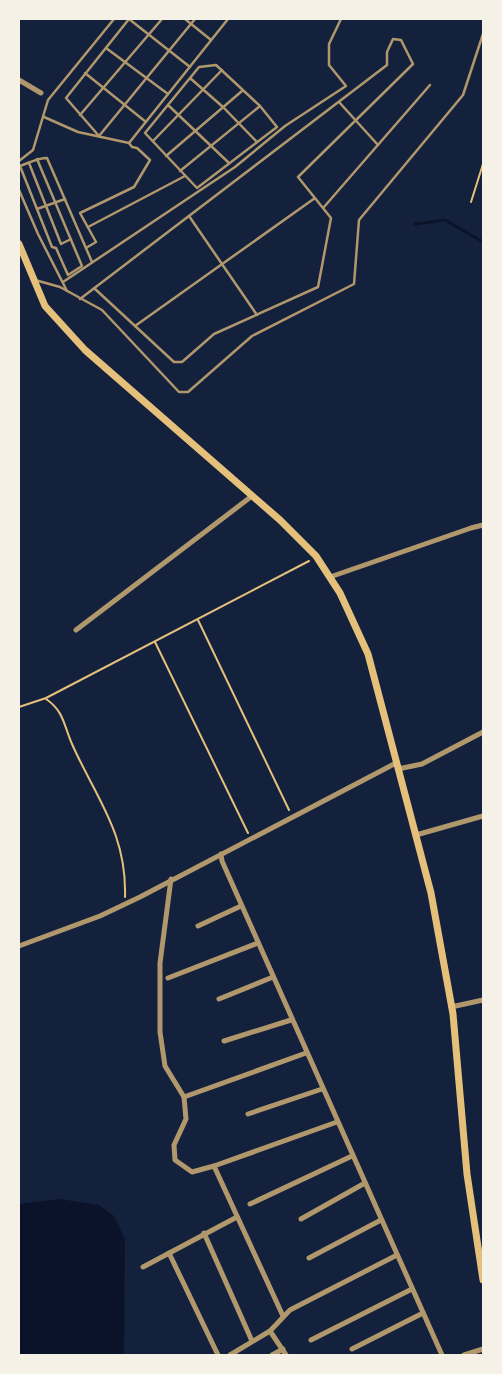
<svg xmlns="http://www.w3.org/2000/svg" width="502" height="1374" font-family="'Fira Sans',sans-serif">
<rect width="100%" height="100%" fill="#14213d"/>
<polygon fill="#0b132b" points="60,1199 99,1205 114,1216 125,1239 124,1355 19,1355 19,1204"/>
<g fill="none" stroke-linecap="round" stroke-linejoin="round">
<polyline stroke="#0b132b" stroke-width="3" points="415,224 445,220 483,242"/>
<g stroke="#e5c07b" stroke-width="2">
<polyline points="471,202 483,164"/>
<polyline points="198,620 289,810"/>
<polyline points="155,642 248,833"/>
<path d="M46,699C64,711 64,726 72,744C96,798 127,833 125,897"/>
<polyline points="19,707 46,698 309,561"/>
</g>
<g stroke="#b1986c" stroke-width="2.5">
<polyline points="129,19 66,98 99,136 195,19"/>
<polyline points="129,19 190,67"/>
<polyline points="185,19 211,40"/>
<polyline points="106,48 168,94"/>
<polygon points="216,65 260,106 277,127 197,188 145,133 199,67"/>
<polyline points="85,73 146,122"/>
<polyline points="190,78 223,107 257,142"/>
<polyline points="339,102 378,145"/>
<polyline points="168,105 229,163"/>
<polyline points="80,115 162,19"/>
<polyline points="44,117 78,132 129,143 228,19"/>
<polyline points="153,141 222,70"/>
<polyline points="166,156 242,91"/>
<path d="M37,159L82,266L68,275L56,248L52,247L20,166C29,163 37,158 47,158L92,262"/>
<polyline points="19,161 33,150 48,100 114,19"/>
<polyline points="29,163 61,244 71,239"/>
<polyline points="180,171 260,106"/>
<polyline points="19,190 38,234 67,291"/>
<polyline points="324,207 430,85"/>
<polyline points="37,209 65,199"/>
<polyline points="189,216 257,315"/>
<polyline points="88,227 185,176"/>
<polyline points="86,248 96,242 80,213 134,187 150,160 137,148 132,147 129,143"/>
<polyline points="35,280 60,287 102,310 179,392 188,392 252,336 354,284 359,220 463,95 483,34"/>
<polyline points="63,282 235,167 285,126 346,86 329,65 329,44 341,19"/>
<polyline points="80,299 387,65 387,52 393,39 401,40 413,64 298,177 331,218 318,287 214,334 182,362 174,362 94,288"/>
<polyline points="135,326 315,198"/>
</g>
<g stroke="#b1986c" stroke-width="5">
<polyline points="19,80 41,93"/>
<polyline points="330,577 471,528 483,525"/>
<polyline points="76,630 252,496"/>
<polyline points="398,769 422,764 483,732"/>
<polyline points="416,835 483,816"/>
<polyline points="221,854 222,861 442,1355"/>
<polyline points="171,879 160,963 160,1032 165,1066 184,1097 186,1119 174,1145 175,1160 192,1172 214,1166 283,1316"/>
<polyline points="198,926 241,906"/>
<polyline points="19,946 100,916 140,897 396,763"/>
<polyline points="168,978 258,943"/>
<polyline points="219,999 273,977"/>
<polyline points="451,1007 483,1000"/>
<polyline points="224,1041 291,1020"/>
<polyline points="184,1097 306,1053"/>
<polyline points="248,1114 322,1089"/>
<polyline points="214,1166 337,1122"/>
<polyline points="250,1204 352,1156"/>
<polyline points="301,1219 365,1183"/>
<polyline points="204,1233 252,1341"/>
<polyline points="169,1253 218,1355"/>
<polyline points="309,1258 381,1220"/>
<polyline points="143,1267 237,1217"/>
<polyline points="270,1331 286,1355"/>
<polyline points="311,1340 412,1289"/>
<polyline points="352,1349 423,1313"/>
<polyline points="230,1355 270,1331 290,1310 397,1255"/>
<polyline points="272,1355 283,1349"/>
<polyline points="464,1355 483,1349"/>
</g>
<polyline stroke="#e5c07b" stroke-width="7" points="19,244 45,306 85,350 280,520 316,556 340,593 368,654 431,893 453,1014 467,1174 483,1280"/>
</g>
<rect width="502" height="1374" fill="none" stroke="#f6f1e7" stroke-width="40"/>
</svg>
